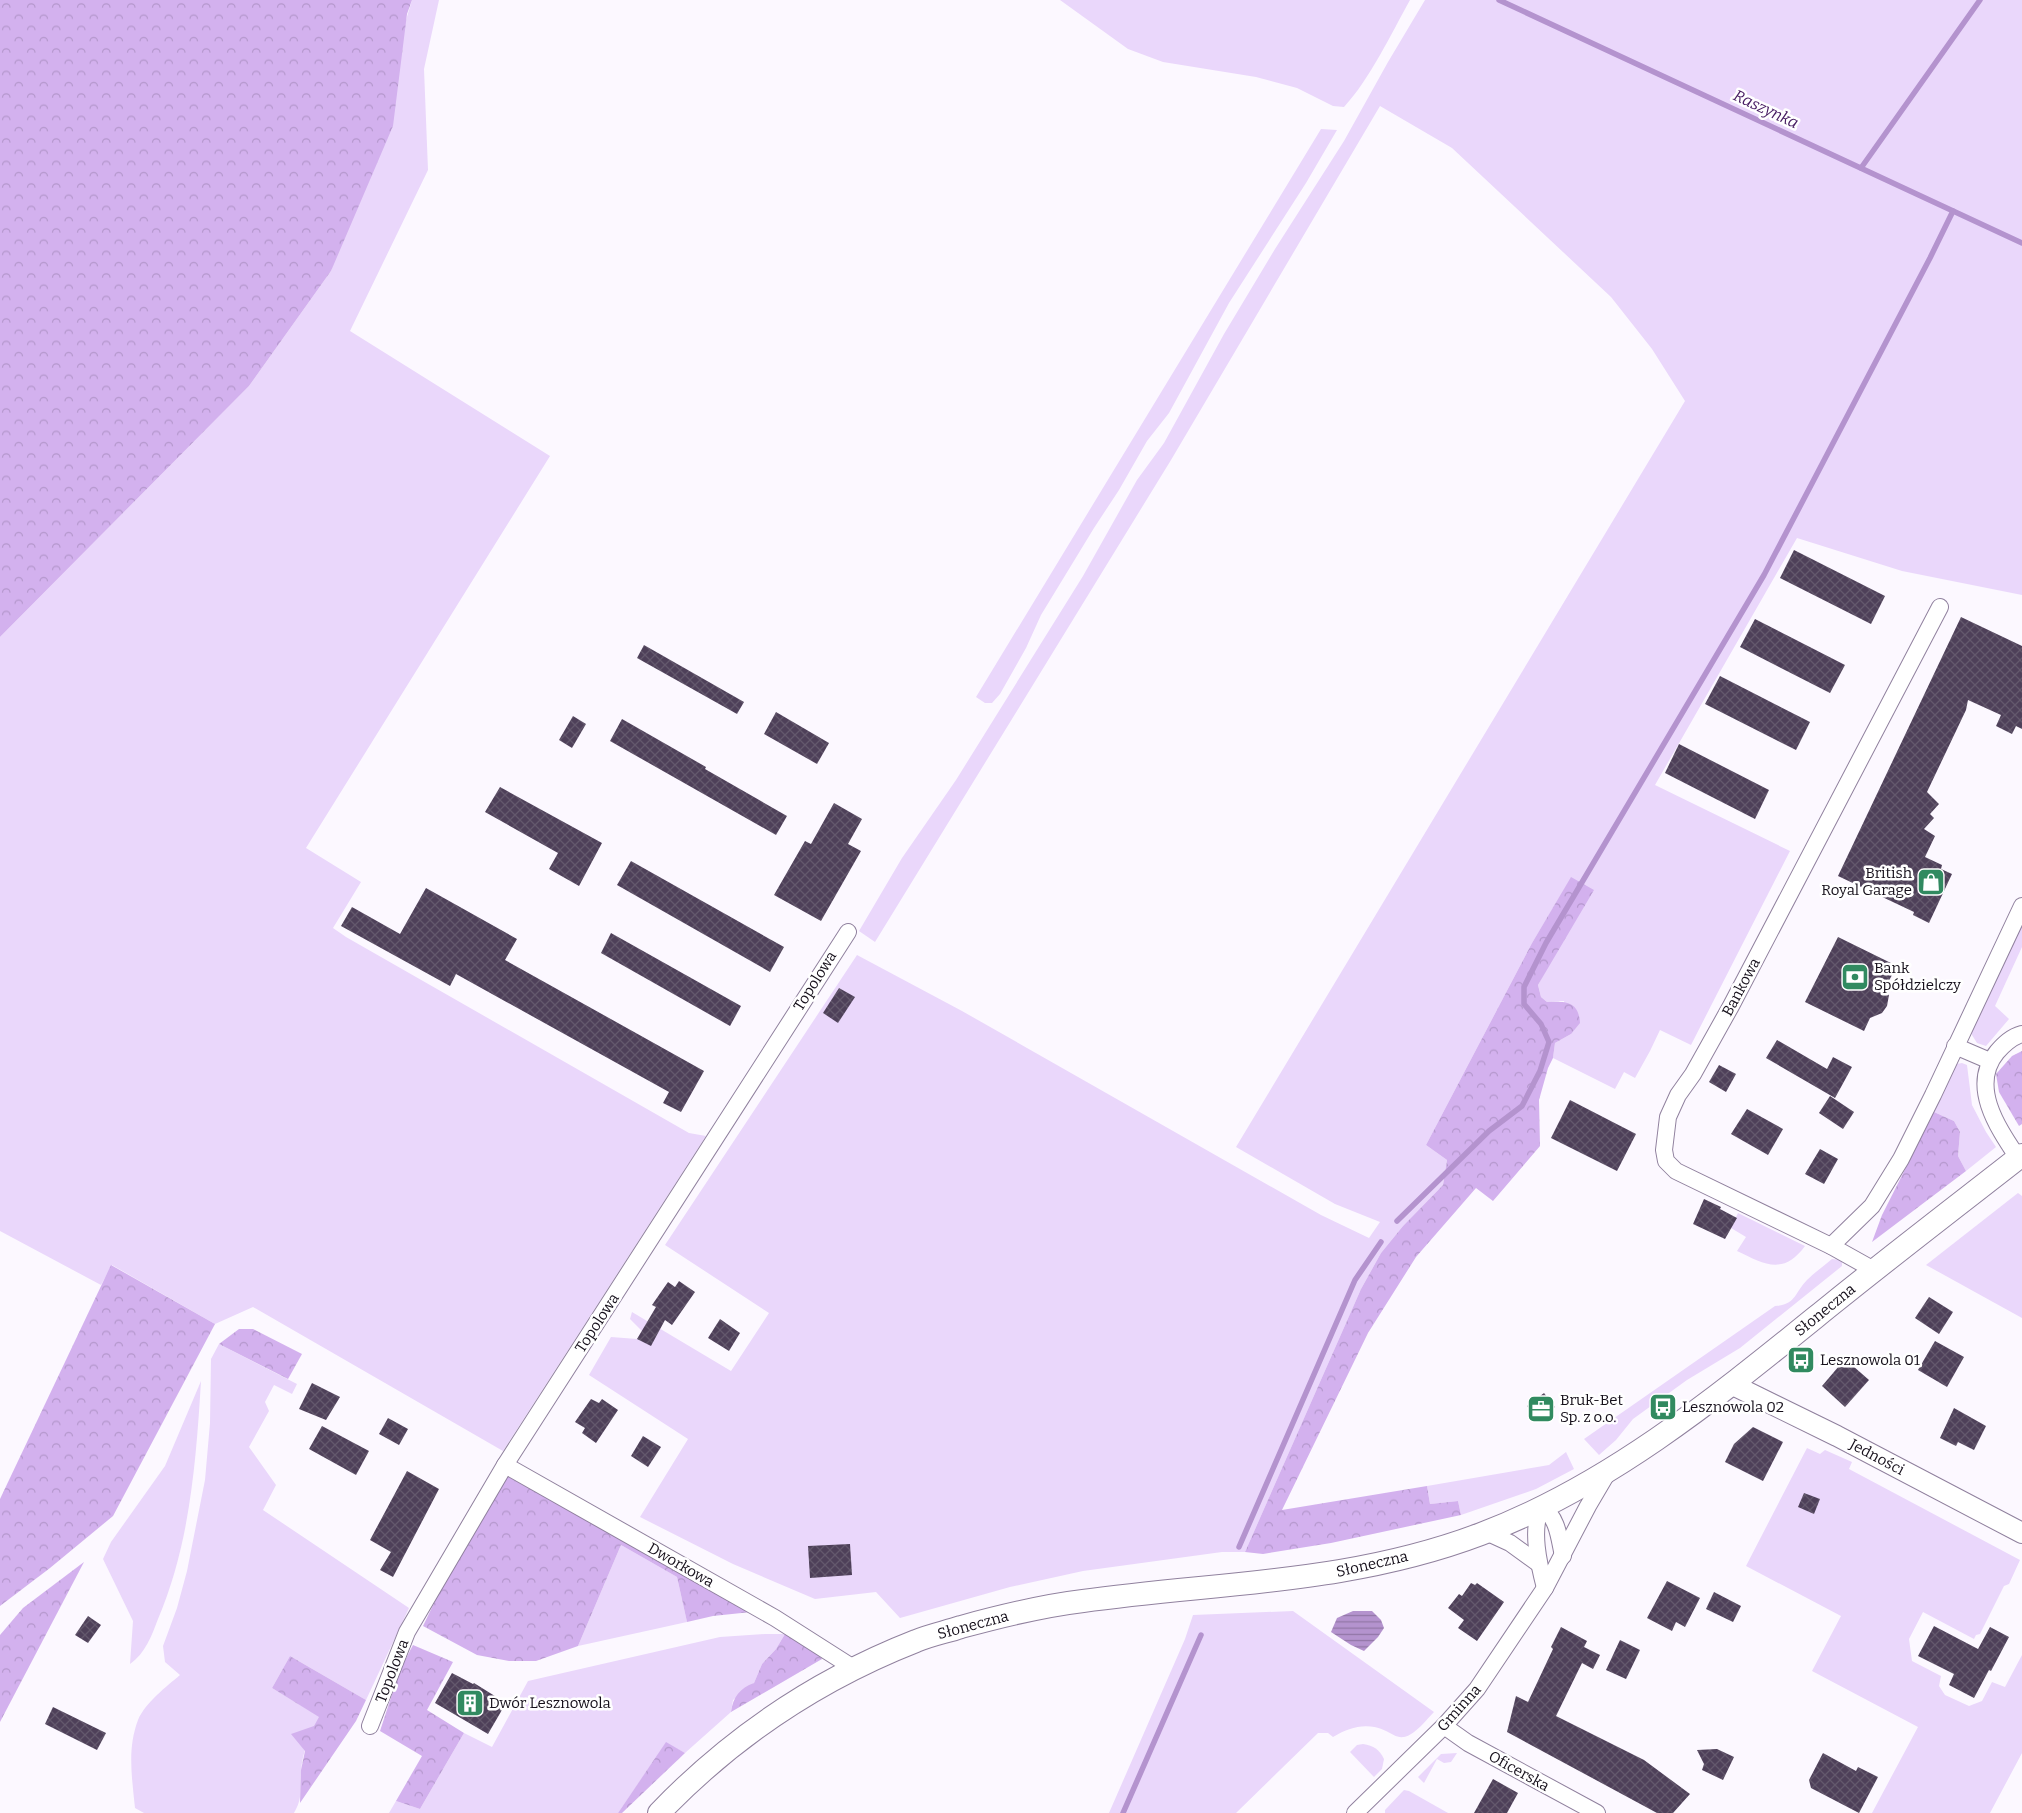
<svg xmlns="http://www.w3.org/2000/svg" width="2022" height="1813" font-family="Bitter,serif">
<defs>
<pattern id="forest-crowns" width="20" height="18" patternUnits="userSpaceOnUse" patternTransform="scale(1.25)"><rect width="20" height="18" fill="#d3b1ee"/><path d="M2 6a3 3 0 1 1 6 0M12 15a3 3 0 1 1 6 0" fill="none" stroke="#b497cc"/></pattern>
<pattern id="water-rules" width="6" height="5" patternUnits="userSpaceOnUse" patternTransform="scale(1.25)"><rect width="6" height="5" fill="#b493ce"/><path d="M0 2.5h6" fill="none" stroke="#9176a6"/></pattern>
<pattern id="building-cross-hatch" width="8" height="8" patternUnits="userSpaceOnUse" patternTransform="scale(1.25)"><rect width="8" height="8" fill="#4e4059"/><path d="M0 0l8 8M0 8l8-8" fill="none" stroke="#63586c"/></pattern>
</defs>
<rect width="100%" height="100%" fill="#fcf8ff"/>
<g fill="#ead7fb">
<polygon points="412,0 439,0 424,69 428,170 350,331 550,456 306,848 361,882 333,928 346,937 689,1133 706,1136 503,1451 253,1307 215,1324 112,1265 101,1285 0,1231 0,637 249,386 331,271"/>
<path d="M1060,0H1410C1391,34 1370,79 1344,107L1333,106L1297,88L1256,77L1163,62L1128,49Z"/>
<polygon points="1425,0 2022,0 2022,595 1902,571 1797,538 1655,785 1790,851 1691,1045 1660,1030 1650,1051 1635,1078 1624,1072 1615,1089 1553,1058 1555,1043 1571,1034 1564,1001 1547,1002 1541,997 1538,985 1545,972 1571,878 1532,943 1426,1145 1447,1160 1443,1185 1403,1226 1381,1253 1361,1289 1245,1552 1222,1552 1083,1571 1010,1587 900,1618 876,1592 815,1599 733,1564 640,1517 688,1439 589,1375 611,1337 637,1339 642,1331 630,1319 632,1312 731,1371 769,1313 665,1245 857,955 962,1011 1321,1215 1369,1238 1380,1222 1335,1204 1236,1147 1685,401 1652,349 1611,297 1452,148 1380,106 1171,460 875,942 859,931 902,858 956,780 1083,576 1137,480 1164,443 1224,334 1275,249 1344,141 1388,62"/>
<polygon points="1321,129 1337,130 1306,183 1229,303 1169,413 1147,441 1119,490 1094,528 1041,615 1026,648 1000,694 992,703 985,703 976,697"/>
<polygon points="2022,922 2022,947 1995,1006 2009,1019 1986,1046 1977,1043 1972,1035 1972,1027"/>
<polygon points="1962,1063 1967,1065 1972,1105 1986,1132 1996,1147 1966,1171 1958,1156 1960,1132 1954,1121 1934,1112 1956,1064"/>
<polygon points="2018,1193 2022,1196 2022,1318 1926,1265"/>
<path d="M1738,1213L1805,1246C1783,1276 1764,1264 1737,1251L1746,1237L1731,1228Z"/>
<path d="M1832,1259L1842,1260V1266L1740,1348L1687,1380L1633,1419L1616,1440L1599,1455L1584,1439L1775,1306C1796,1305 1795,1292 1807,1280C1815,1272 1824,1266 1832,1259Z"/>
<path d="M219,1344L297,1384L292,1394L274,1385L265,1402L269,1411L249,1447L276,1485L263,1510L409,1608L366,1700L290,1656L272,1688L320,1717C310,1733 302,1753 301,1772C300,1788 303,1798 294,1813H144L135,1808C132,1778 127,1749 138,1720C145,1703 167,1686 180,1675L165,1662L163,1646L177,1608L187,1571L205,1480L210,1423L211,1359Z"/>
<path d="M201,1381C196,1462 190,1544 158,1619C152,1635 145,1654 130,1664L133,1621L103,1559L111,1542L165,1466Z"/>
<polygon points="1807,1448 1820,1454 1825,1450 1852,1462 1849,1469 2020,1560 2009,1584 2004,1586 1980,1634 1976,1635 1974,1639 1923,1612 1909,1639 1912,1661 1941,1676 1939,1686 1945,1695 1969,1706 1982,1701 1992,1682 2005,1687 2022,1655 2022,1753 1990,1813 1872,1813 1918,1727 1812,1671 1841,1616 1746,1566"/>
<polygon points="1566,1452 1574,1469 1536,1489 1461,1515 1458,1501 1430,1504 1427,1486 1549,1465"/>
<polygon points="621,1545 677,1577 687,1622 578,1646"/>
<path d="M1293,1611L1434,1712C1427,1719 1415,1735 1404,1737C1397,1738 1392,1734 1386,1731C1367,1722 1350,1727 1333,1737L1328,1733H1318L1236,1813H1109L1185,1639L1193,1615Z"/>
<polygon points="765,1634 785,1634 776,1649 762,1664 754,1683 733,1700 731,1712 685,1753 666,1743 618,1813 389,1813 396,1801 420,1809 464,1733 492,1747 528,1681 720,1637"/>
<path d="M1363,1744C1374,1746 1379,1749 1384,1759L1382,1769L1374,1777L1350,1752L1357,1745Z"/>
<polygon points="1457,1753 1451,1762 1444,1763 1437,1759 1424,1783 1418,1777 1441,1754"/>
<polygon points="1404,1790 1409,1791 1448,1813 1385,1813 1385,1810"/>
</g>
<g fill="url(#forest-crowns)">
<polygon points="0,0 412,0 407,14 393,126 331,271 249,386 0,637"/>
<path d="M1571,877L1594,890L1538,985L1541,997L1547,1002C1565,1001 1579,1001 1580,1023L1571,1034L1555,1043L1553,1058L1548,1068L1539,1100L1540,1146L1493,1201L1476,1188L1416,1257L1368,1333L1282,1510L1427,1486L1430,1504L1458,1501L1461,1515L1331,1543L1263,1554L1245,1552L1361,1289L1381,1253L1403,1226L1443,1185L1447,1160L1426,1145L1532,943Z"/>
<polygon points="2022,1051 2022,1124 2019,1126 1999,1092 1996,1074 2012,1056"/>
<polygon points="1934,1112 1954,1121 1960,1132 1958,1156 1966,1171 1872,1242 1882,1215"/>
<polygon points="111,1265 215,1324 113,1516 50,1568 0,1606 0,1499"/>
<polygon points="239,1329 253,1329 302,1354 288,1379 219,1344"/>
<polygon points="507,1476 751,1612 713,1616 687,1622 677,1577 621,1545 578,1646 536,1661 509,1661 477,1655 423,1626 438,1595"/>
<polygon points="84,1562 0,1722 0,1635 23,1608"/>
<path d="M785,1634L812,1647L822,1659L731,1712C733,1697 740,1688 754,1683L762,1664L776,1649Z"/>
<polygon points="413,1645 453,1662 427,1710 464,1733 420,1809 396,1801 422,1756 380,1731 400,1670"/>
<polygon points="290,1656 366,1700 356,1721 300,1803 301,1770 305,1751 291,1734 314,1726 319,1717 272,1688"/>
<polygon points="666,1742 685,1753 622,1813 618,1813"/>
</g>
<polygon fill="url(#water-rules)" points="1353,1611 1372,1611 1381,1620 1384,1628 1378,1637 1364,1651 1351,1645 1331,1632 1337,1618"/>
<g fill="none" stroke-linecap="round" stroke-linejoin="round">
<g stroke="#b493ce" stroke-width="5.5">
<polyline points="1499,0 2022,243"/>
<polyline points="1861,168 1980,0"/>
<polyline points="1397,1221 1489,1131 1522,1106 1540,1071 1549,1042 1541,1024 1524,1004 1524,987 1546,943 1764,575 1930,258 1953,211"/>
<polyline points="1239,1547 1355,1280 1381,1242"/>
<polyline points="1123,1813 1201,1635"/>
</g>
</g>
<g fill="url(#building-cross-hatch)">
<polygon points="1794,550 1885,596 1871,624 1780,578"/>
<polygon points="1961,617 2022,646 2022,729 2016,726 2012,734 1996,726 2001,715 1968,700 1966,710 1927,792 1939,804 1930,814 1934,818 1924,829 1935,836 1925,857 1942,865 1941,869 1952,874 1929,923 1913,915 1914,912 1838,876"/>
<polygon points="1755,619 1845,665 1830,693 1740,647"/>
<polygon points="644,645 744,702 737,714 637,658"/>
<polygon points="1720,676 1810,722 1796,750 1705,704"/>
<polygon points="776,712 829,743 817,764 764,734"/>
<polygon points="573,716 586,724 572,748 559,740"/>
<polygon points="622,719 706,767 705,769 787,816 776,835 610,741"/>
<polygon points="1679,744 1769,790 1755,819 1665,773"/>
<polygon points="500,787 602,843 579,886 549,869 558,853 485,812"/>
<polygon points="834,803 862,819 848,844 861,851 821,921 774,895 805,841 811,844"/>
<polygon points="631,861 784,947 770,972 617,885"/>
<polygon points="426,888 517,939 505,960 704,1071 681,1112 663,1103 669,1092 456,974 450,986 341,926 352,907 400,934"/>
<polygon points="611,933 741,1006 730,1026 601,953"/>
<polygon points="1838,937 1897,966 1886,986 1889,995 1887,1006 1882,1013 1870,1018 1864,1031 1805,1002"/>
<polygon points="839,988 855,997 838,1023 823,1013"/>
<polygon points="1777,1040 1827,1069 1833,1057 1852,1067 1835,1098 1766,1058"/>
<polygon points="1719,1065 1736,1074 1726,1092 1709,1082"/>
<polygon points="1830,1096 1854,1112 1843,1129 1819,1113"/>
<polygon points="1570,1100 1636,1134 1617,1171 1551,1138"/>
<polygon points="1747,1109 1783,1129 1768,1155 1731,1134"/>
<polygon points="1820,1149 1838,1159 1824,1184 1805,1174"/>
<polygon points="1704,1199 1721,1207 1720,1209 1737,1218 1725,1239 1693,1224"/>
<polygon points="679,1281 695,1292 672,1325 665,1320 651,1346 637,1339 656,1307 652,1305 668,1282 675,1287"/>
<polygon points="1929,1297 1953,1312 1939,1334 1915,1318"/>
<polygon points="720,1319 740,1333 729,1351 708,1338"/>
<polygon points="1935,1341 1964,1357 1947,1387 1918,1370"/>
<polygon points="1845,1359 1869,1380 1845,1407 1822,1386"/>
<polygon points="312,1383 340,1397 326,1420 299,1409"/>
<polygon points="1544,1393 1555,1407 1543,1417 1541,1414 1536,1418 1527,1406"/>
<polygon points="591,1399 599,1403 602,1399 618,1410 596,1443 582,1433 585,1428 575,1422"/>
<polygon points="1954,1408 1986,1426 1974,1450 1958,1442 1956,1446 1940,1438"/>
<polygon points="388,1418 408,1429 399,1445 379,1434"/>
<polygon points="322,1426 369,1451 356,1475 309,1449"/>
<polygon points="1753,1427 1783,1442 1763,1481 1725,1462 1734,1444"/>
<polygon points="643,1436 661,1447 648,1467 631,1456"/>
<polygon points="407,1471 439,1489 393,1577 380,1570 391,1552 370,1540"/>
<polygon points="1804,1493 1820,1499 1814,1514 1798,1507"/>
<polygon points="850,1544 852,1575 810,1578 808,1546"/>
<polygon points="1667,1581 1700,1598 1685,1627 1676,1622 1672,1631 1647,1618"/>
<polygon points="1471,1583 1475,1585 1477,1583 1504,1602 1477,1641 1458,1628 1464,1620 1448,1608 1459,1594 1462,1596"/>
<polygon points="1714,1592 1741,1606 1733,1622 1706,1609"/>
<polygon points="88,1616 101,1625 88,1643 75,1635"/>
<polygon points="1934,1626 1978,1649 1990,1627 2009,1637 1991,1671 1989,1670 1974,1698 1949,1685 1954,1674 1918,1656"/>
<polygon points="1561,1627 1587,1641 1584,1647 1600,1655 1593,1669 1582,1663 1556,1716 1644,1760 1690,1794 1673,1813 1657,1813 1507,1732 1516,1696 1528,1702 1553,1649 1551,1647"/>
<polygon points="1620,1640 1640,1650 1626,1679 1606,1670"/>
<polygon points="452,1673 473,1684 474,1683 506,1703 488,1734 435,1703"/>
<polygon points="53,1707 106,1733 97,1750 45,1724"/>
<polygon points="1717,1749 1734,1757 1723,1780 1702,1770 1704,1764 1697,1750"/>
<polygon points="1823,1753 1856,1771 1858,1767 1878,1777 1859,1813 1811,1788 1809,1780"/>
<polygon points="1493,1779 1518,1793 1507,1813 1474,1813"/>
</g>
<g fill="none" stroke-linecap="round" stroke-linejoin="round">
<g stroke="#90819e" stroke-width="18">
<g id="minor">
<polyline points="1955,1046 1990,1061"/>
<path d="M2018,1158C1998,1128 1969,1086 1997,1052C2004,1044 2011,1037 2022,1034"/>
<polyline points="1831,1246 1872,1206 1901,1159 1933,1095 2022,906"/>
<polyline points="1874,1270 1831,1246 1676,1171 1666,1161 1664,1150 1668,1117 1678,1095 1693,1074 1731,1006 1940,607"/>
<polyline points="505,1465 775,1618 855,1669"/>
<polyline points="1486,1532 1510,1543 1539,1564"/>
<path d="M1545,1588C1539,1565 1530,1528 1542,1507C1558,1518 1559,1538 1563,1556"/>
<polyline points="370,1726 407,1632 505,1465 848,932"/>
<polyline points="1444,1726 1468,1743 1597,1813"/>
<polyline points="1355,1813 1444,1726 1477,1689 1545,1588 1588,1506 1608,1472"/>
</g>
</g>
<g stroke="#90819e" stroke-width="22">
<polyline id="tertiary" points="1731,1384 1837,1436 2022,1533"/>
</g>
<g stroke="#90819e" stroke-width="24">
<path id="secondary" d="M659,1813C731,1738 819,1679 916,1641C930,1635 946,1632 961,1627C1001,1616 1041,1606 1083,1601C1219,1582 1349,1584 1481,1534C1613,1484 1723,1392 1832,1304C1894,1254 1958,1205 2022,1155"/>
</g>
<use href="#minor" stroke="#fff" stroke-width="16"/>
<use href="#tertiary" stroke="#fff" stroke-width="20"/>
<use href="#secondary" stroke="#fff" stroke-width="22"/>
</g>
<defs>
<g id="shop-square" transform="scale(1.4375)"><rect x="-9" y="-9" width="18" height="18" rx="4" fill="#318a60" stroke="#fff"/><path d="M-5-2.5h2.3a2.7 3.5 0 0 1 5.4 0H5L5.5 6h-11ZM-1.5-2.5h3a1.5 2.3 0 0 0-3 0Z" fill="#fff"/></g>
<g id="bank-square" transform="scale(1.4375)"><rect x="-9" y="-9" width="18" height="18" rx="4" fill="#318a60" stroke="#fff"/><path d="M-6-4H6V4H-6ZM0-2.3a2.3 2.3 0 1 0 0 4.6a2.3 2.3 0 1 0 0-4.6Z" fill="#fff"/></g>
<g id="bus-square" transform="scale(1.4375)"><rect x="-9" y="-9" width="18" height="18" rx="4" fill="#318a60" stroke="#fff"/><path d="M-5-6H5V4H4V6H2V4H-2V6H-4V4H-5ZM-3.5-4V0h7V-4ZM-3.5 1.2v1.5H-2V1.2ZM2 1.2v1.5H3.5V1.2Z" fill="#fff"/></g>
<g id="office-square" transform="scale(1.4375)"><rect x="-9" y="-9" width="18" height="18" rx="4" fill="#318a60" stroke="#fff"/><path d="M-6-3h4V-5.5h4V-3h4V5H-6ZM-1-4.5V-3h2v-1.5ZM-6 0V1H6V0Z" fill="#fff"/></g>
<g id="building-square" transform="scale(1.4375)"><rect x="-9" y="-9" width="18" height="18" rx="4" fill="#318a60" stroke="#fff"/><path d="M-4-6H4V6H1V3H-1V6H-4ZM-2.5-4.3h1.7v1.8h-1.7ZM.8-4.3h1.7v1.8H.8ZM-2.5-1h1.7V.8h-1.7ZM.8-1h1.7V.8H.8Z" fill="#fff"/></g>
</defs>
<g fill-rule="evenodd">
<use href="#shop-square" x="1931" y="882"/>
<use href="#bank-square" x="1855" y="977"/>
<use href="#bus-square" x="1801" y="1360"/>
<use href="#bus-square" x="1663" y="1407"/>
<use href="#office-square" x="1541" y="1409"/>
<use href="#building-square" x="470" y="1703"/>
</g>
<g text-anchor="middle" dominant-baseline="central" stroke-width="5" stroke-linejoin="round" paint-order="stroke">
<g font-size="15" fill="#150f1a" stroke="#fff" text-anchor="start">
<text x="1912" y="873" text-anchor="end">British<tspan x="1912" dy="17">Royal Garage</tspan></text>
<text x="1874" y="968">Bank<tspan x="1874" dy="17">Spółdzielczy</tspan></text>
<text x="1820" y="1360">Lesznowola 01</text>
<text x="1560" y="1400">Bruk-Bet<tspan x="1560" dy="17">Sp. z o.o.</tspan></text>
<text x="1682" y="1407">Lesznowola 02</text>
<text x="489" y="1703">Dwór Lesznowola</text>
</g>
<g font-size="15" fill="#150f1a" stroke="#fff">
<text transform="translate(815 981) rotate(-58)">Topolowa</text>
<text transform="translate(1741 987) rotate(-62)">Bankowa</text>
<text transform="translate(1825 1310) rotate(-39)">Słoneczna</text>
<text transform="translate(597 1323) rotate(-57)">Topolowa</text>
<text transform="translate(1877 1457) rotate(28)">Jedności</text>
<text transform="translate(1372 1564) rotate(-13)">Słoneczna</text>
<text transform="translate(681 1565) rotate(30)">Dworkowa</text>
<text transform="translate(973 1625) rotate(-15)">Słoneczna</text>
<text transform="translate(392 1671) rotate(-69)">Topolowa</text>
<text transform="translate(1459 1708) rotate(-48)">Gminna</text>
<text transform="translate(1519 1771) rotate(29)">Oficerska</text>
</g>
<g font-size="16" font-style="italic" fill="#451a60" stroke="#fff">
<text transform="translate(1766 109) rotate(25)">Raszynka</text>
</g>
</g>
</svg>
